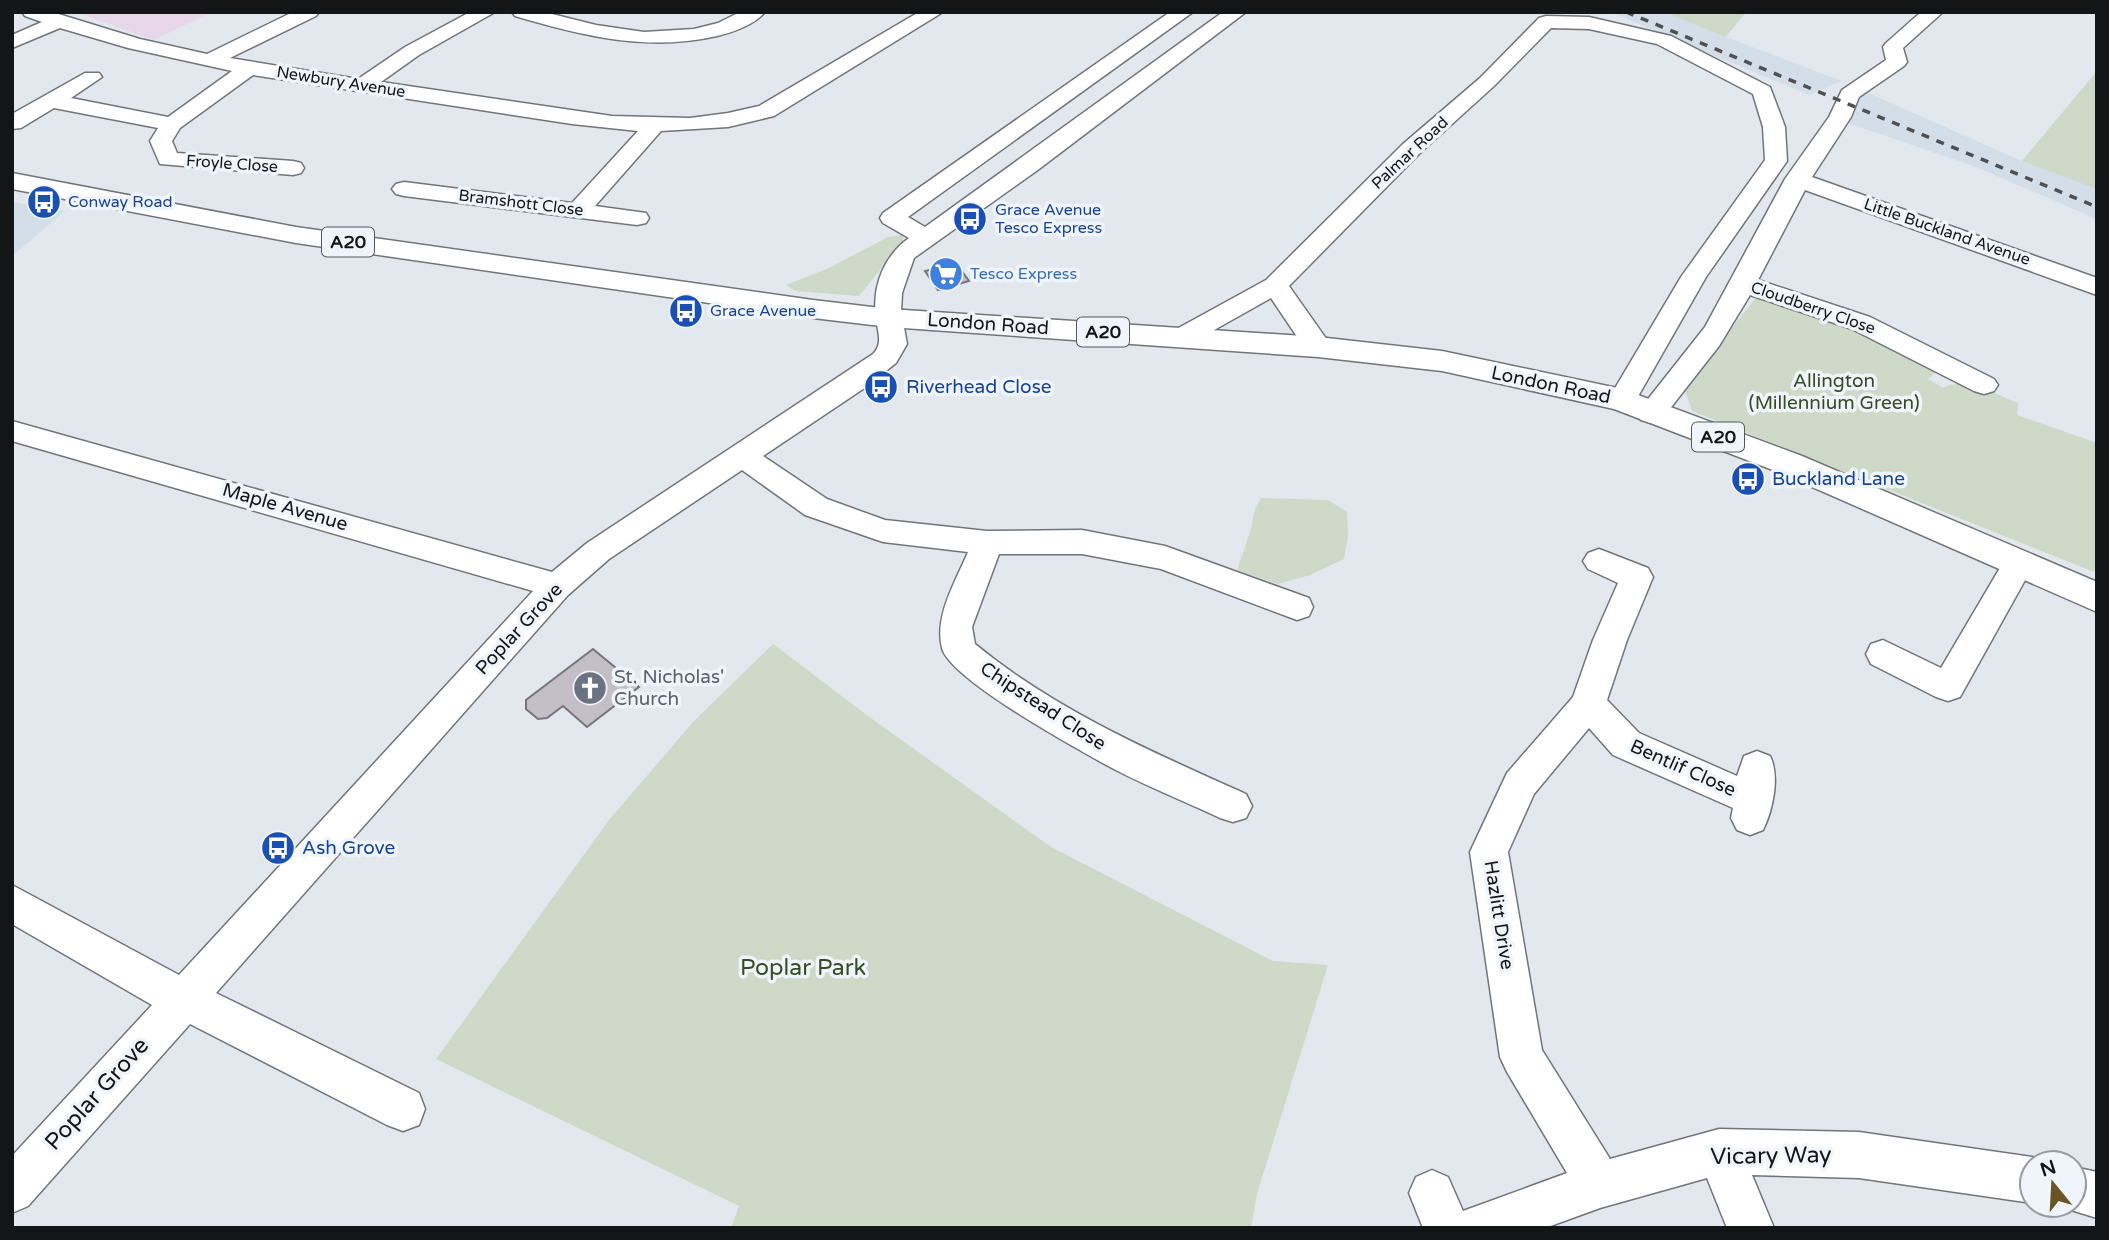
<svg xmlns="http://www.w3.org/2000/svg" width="2109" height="1240" font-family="'Varela Round',sans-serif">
<rect width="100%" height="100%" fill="#e3e8ee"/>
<polygon fill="#e8d7e9" points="75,12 212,12 154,40"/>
<g fill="#d3dee9">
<polygon points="1610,12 1746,12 1726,37 1842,81 1809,95"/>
<polygon points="2097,71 2097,219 1976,167 1845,122 1864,91 2022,161"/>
<polygon points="12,202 65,211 12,256"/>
</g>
<g fill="#ced9c8">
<polygon points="1666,12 1746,12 1725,37"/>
<polygon points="2097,71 2097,189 2022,161"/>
<polygon points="903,235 903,242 859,296 796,291 786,285 829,268 888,237"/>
<path d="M1755,299H1764L1841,319L1935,369V373L1928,379L1943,388C1966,375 1996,395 2018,403L2017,415L2097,443V555L2094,572L1692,411L1684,387Z"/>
<polygon points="1261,498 1328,500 1347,512 1348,536 1344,559 1310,575 1278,584 1237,570 1251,529 1255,509"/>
<polygon points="773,644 868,716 1051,847 1273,961 1328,965 1257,1194 1251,1228 731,1228 739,1206 436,1059 609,820 694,721"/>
</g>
<g fill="#c2c0c6" stroke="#77757b" stroke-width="2">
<polygon points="956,263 969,281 938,290 925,271"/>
<polygon points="593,649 639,687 587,727 563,706 547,718 538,719 526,709 526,700"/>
</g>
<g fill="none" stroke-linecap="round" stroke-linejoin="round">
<g stroke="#71757a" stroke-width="3">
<g id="minor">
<polygon points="22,12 52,12 140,39 207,54 293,12 319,12 316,16 230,58 358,79 405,47 470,12 495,12 419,55 381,82 612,116 690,118 728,113 759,106 919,12 943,12 774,116 728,127 661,131 595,206 646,213 649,218 646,223 637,225 404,196 396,194 392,189 396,184 404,182 572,203 638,131 572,124 253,75 180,128 172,141 177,153 293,161 301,163 304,168 301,173 293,175 160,164 150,141 158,128 54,108 21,128 12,129 12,114 85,73 99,73 102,77 71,98 168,117 232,71 128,48 60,28 12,48 12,35 42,22 25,16"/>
<path d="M512,12H544L596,25L644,32L694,29L718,23L740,12H765C754,25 733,32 717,36C647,52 583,36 515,16Z"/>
<path d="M1170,12H1193L908,217L925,227L1223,12H1246L1039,169L914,258L902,293L901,311L907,344L896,363L863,389L763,456L827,499L885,520L987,531L1082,530L1165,546L1309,598L1313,607L1309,616L1297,620L1161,569L1082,554H999L972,627L975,644C1055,710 1152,752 1246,794L1252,806L1246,818L1233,822L1220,818C1180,799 1138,783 1099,761C1069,744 949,678 942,648C934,616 956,581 968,552L883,542L805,515L742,470L609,559L568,595L216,993L419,1093L425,1109L419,1125L403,1131L387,1125L190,1024L28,1206L12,1213V1156L152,1005L12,924V885L179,975L533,591L12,441V421L552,572L587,543L873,354C884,343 877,331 876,317C872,286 884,256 909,238L883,223L880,218L883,213Z"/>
<polygon points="1921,12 1943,12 1903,48 1907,62 1904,66 1859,97 1851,117 1812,177 2097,278 2097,295 1805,190 1758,280 1870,317 1994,379 1998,385 1994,391 1984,394 1974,391 1852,329 1750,295 1719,346 1661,420 1651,423 1641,420 1637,413 1705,327 1785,179 1829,117 1842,90 1886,60 1883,47 1886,43"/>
<polygon points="1546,16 1589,17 1671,36 1770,87 1785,127 1787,161 1706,277 1632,407 1622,409 1612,407 1608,400 1681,277 1765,160 1763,127 1753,94 1657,44 1589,29 1551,28 1494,86 1419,154 1289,286 1332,347 1328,353 1318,356 1308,353 1271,298 1191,343 1182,345 1173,343 1169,337 1173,331 1266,280 1403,144 1480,78 1539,18"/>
<path d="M1599,549L1648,568L1653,577L1627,640L1607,700L1639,733L1737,776L1744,756L1757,751L1770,756C1780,776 1773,810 1763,830L1750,835L1737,830L1731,818L1733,808L1613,755L1589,728L1534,794L1508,852L1542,1050L1610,1159L1719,1129L1859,1132L2032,1157L2047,1163H2032V1203L1859,1178L1752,1175L1774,1228H1727L1707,1178L1600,1208L1545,1228H1423L1409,1193L1416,1177L1432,1170L1448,1177L1463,1211L1567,1173L1507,1072L1500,1057L1470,852L1507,773L1573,697L1593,640L1618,583L1588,569L1583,561L1588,553Z"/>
<polygon points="2018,552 2029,556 2034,564 1960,697 1948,701 1936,697 1871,664 1866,654 1871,644 1883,640 1941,668 2007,556"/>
<polygon points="2074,1167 2097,1172 2097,1218 2058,1206 2074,1205"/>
</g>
</g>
<g stroke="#71757a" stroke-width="3">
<polygon id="major" points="12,173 296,227 813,300 889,309 1318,337 1442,351 1622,389 1802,456 2097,582 2097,612 1778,472 1614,409 1442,371 1318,357 889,327 813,318 296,243 12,189"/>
</g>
<use href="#minor" fill="#fff" fill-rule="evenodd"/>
<use href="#major" fill="#fff" fill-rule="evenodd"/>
<polyline stroke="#4e5053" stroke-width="3.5" stroke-dasharray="8 8" stroke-linecap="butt" points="1626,12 2097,207"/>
</g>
<defs>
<g id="bus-disc" transform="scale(1.75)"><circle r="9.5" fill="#1a4fb4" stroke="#f0f5fb"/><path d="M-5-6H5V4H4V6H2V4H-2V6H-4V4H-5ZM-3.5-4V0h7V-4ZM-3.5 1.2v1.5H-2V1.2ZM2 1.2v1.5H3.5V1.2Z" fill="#fff"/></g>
<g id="supermarket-disc" transform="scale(1.75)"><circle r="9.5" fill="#3f7fe0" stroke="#f0f5fb"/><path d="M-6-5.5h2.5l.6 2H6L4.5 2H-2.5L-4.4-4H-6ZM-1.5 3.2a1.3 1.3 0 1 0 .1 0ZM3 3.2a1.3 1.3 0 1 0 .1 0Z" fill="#fff"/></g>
<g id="church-disc" transform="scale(1.75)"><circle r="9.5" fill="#6b7280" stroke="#f0f5fb"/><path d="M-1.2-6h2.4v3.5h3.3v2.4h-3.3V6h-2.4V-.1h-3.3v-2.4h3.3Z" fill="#fff"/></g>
</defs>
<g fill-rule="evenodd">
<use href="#bus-disc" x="44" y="202"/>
<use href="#bus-disc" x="970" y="219"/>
<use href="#supermarket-disc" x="946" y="274"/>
<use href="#bus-disc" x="686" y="311"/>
<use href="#bus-disc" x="881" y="387"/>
<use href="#bus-disc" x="1748" y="479"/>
<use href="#church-disc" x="590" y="688"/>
<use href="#bus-disc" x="278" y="848"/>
</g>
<g text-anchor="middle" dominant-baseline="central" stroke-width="7" stroke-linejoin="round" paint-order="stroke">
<g font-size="16" fill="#141517" stroke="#f0f5fb">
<text transform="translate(341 82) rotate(9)">Newbury Avenue</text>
<text transform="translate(1410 153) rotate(-43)">Palmar Road</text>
<text transform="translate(232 164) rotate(4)">Froyle Close</text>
<text transform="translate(521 203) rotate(7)">Bramshott Close</text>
<text transform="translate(1947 232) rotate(19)">Little Buckland Avenue</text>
<text transform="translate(1813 308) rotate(19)">Cloudberry Close</text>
</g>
<g font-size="16" fill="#164399" stroke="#f0f5fb" text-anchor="start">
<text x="68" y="202">Conway Road</text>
<text x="995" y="210">Grace Avenue<tspan x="995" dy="18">Tesco Express</tspan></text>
<text x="710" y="311">Grace Avenue</text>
</g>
<g font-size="16" fill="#366cbe" stroke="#f0f5fb" text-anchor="start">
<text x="970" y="274">Tesco Express</text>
</g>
<g fill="#f0f5fb" stroke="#56585b" stroke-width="2">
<rect x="322" y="227.5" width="52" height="29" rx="5"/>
<rect x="1077" y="317.5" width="52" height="29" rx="5"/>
<rect x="1692" y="422.5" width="52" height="29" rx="5"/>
</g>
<g font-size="18" font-weight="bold" fill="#141517">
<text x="348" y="242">A20</text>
<text x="1103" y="332">A20</text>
<text x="1718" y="437">A20</text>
</g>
<g font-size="19" fill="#141517" stroke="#f0f5fb">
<text transform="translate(988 324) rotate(4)">London Road</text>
<text transform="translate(1551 385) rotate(12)">London Road</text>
<text transform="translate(285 507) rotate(16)">Maple Avenue</text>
<text transform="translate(519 629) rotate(-47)">Poplar Grove</text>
<text transform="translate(1043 706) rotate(33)">Chipstead Close</text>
<text transform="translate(1683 768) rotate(24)">Bentlif Close</text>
<text transform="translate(1499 915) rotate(81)">Hazlitt Drive</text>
</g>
<g font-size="19" fill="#334c21" stroke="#f0f5fb">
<text x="1834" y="381">Allington<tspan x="1834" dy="22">(Millennium Green)</tspan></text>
</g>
<g font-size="19" fill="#164399" stroke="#f0f5fb" text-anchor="start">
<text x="906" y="387">Riverhead Close</text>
<text x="1772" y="479">Buckland Lane</text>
<text x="302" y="848">Ash Grove</text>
</g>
<g font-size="19" fill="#5b616d" stroke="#f0f5fb" text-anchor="start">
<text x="614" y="677">St. Nicholas'<tspan x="614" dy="22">Church</tspan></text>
</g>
<g font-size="23" fill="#334c21" stroke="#f0f5fb">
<text x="803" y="968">Poplar Park</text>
</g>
<g font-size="23" fill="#141517" stroke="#f0f5fb">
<text transform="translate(97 1094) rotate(-48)">Poplar Grove</text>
<text transform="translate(1771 1156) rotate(-1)">Vicary Way</text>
</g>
</g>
<rect width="2109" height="1240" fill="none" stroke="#141517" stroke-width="28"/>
<g transform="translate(2053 1184) rotate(342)"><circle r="33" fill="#f0f5fb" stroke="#989ba0" stroke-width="2"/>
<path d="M0-5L12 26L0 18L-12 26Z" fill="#695423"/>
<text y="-10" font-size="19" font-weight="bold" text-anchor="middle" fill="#141517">N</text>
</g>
</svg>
